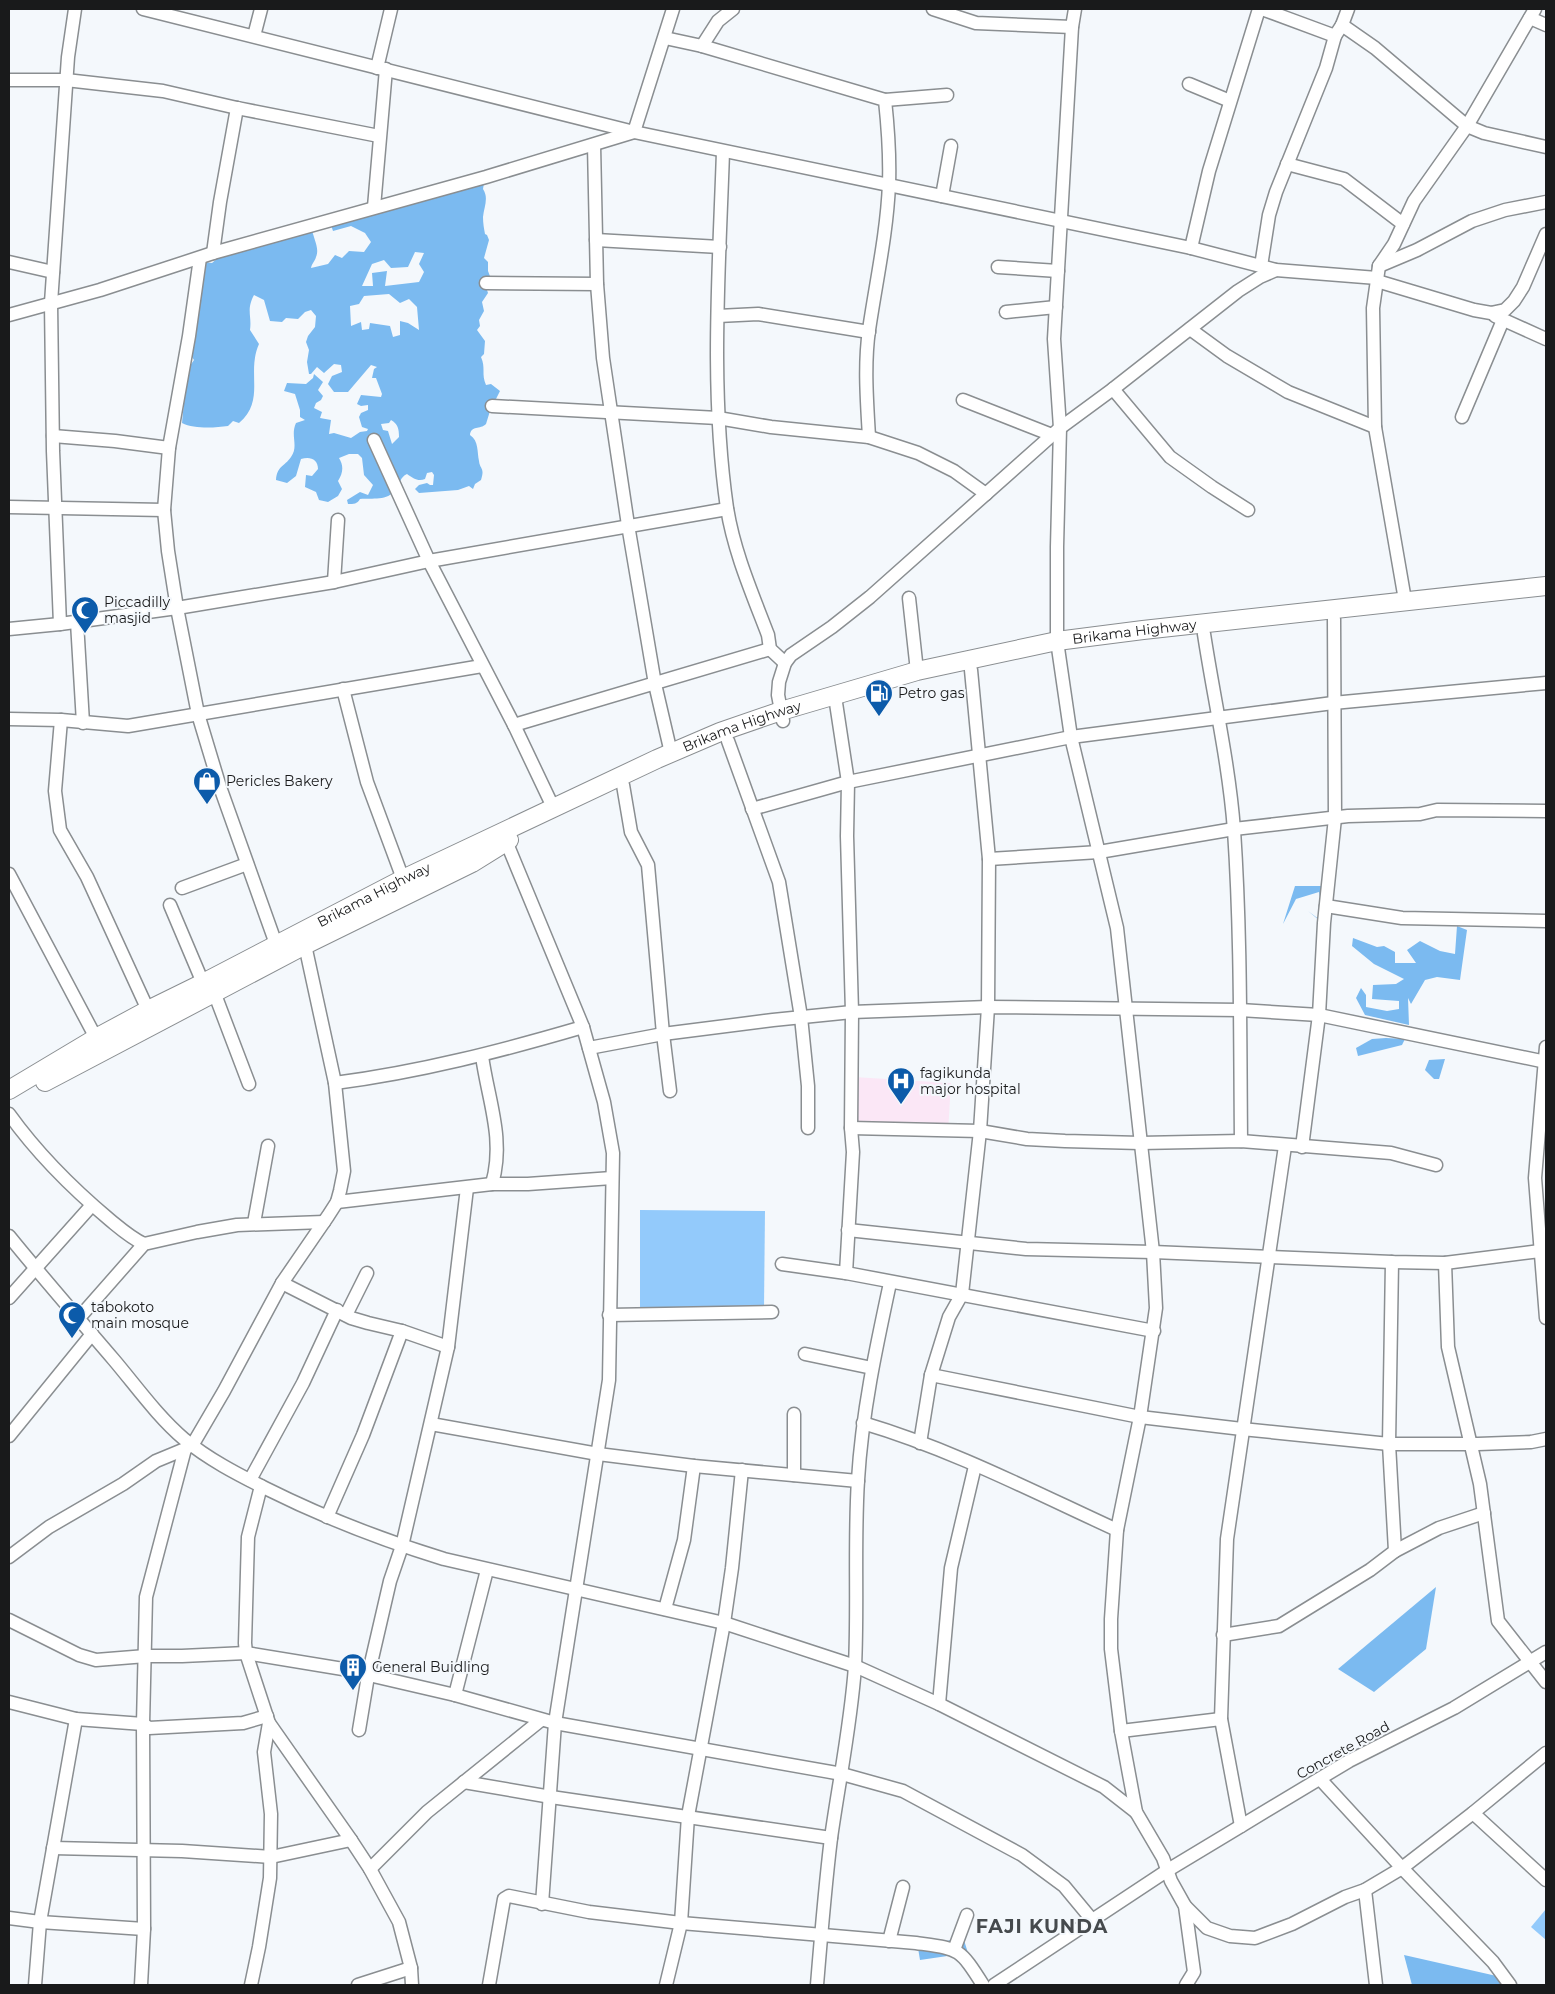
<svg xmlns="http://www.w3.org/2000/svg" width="1555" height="1994" font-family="Montserrat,sans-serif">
<rect width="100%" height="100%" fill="#f4f8fc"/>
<polygon fill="#fbe7f6" points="854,1077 951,1083 948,1132 852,1127"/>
<g fill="#93cafb">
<polygon points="640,1210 765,1211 764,1308 640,1308"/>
<polygon points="1546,1909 1546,1940 1531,1927"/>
</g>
<g fill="#7bbaf0" fill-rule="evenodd">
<path d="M484,183L483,189C489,198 484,207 483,217C483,223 484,229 485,234L487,235L489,240L484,258L488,262V271L491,279L486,287L488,293L482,302L484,311L479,320L480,326L477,330L485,341L484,354L481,357C486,368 481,374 486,385L491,384L500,391L490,411L486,424C480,430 471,425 470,435C479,441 477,452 479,461C480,470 485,467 481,480L475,484L473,489L469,486L458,490L419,493L415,489L419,485L427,483L430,485H433L434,475L432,472L427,473L425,479C418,482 413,478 407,474C400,477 400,484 395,490C388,501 372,498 360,499C357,504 354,504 348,504L347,500L360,492L368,495L373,485L364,475L362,458L358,454H349L339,458C344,466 343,473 338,481L342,489L338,496L328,502L319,500L316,492L305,487L306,475L312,476L318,469C318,459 310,456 301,459L296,476L287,483L276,480C277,466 284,467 291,457C299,446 290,436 296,423L305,420L300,417V410L295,394L284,391L287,383L306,384L313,378L314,374L323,382L318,390L323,396L321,400L316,403L314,408L322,412L320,418L331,420L329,434L334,433L351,438L360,432L367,431L368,429L362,427L359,417L361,413L368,410V405L361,406L357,404L361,395L381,397L382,394L376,378H372L374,369L377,367L371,365L348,392H334L328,384L332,376L342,372L341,365L334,364L324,373L317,367L311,374H309L307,362L309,350L306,342L308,336L315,327L316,316L311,310L305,312L298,319L286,318L282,322L270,321L264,300L254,295C246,310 252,316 250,330L259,344C246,373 266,400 239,423L233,421L228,426C214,428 194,429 182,423L187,370L194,360L190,354L205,262L212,263L220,256L271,242H277L281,239L312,229C313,238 320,248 316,257C315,261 312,263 311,268L328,264L335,255L342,258L349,251L364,252L371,242L365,233L351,226L333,231L331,225L350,222L377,213ZM415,252L424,253L419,264L424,272L419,282L385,286L387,271L372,273L373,286H362L372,264L384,260L391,268L408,267ZM389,294L400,303L409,299L417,307L419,330L408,323L400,321V335L393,337L390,326L370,323L369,329L362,330L361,322L351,326L350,306L359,304L364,296ZM391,420C398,424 399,429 399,437L392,444L388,431L383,430L381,424L389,423Z"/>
<polygon points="1295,886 1322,886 1331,930 1308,911 1324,923 1319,892 1296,899 1283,924"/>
<polygon points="1457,926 1467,930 1460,980 1437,977 1425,980 1411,1004 1408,998 1409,1025 1365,1015 1356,998 1361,988 1366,995 1366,1007 1387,1011 1399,1009 1399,1001 1372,999 1373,985 1396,984 1404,979 1374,964 1352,946 1353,938 1377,947 1384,946 1395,952 1395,963 1416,963 1407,950 1420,941 1440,951 1455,954"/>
<polygon points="1386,1038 1405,1039 1402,1045 1358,1056 1356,1048 1372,1039"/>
<polygon points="1445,1059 1439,1079 1434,1079 1425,1070 1429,1060"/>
<polygon points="1436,1587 1426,1649 1374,1692 1338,1669"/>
<polygon points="963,1937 968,1953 920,1960 918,1948"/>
<polygon points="1404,1955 1501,1977 1501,1985 1412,1985"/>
</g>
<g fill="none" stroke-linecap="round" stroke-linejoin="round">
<g stroke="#8a8e91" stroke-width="15">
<g id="minor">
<polyline points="143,9 634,132 1191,248 1276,270 1377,278"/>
<polyline points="933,9 976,23 1072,27"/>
<polyline points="1075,9 1072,27 1054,339 1060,428 1057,547 1057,641 1071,737 1117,928 1153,1252 1156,1308 1140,1417 1117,1530 1111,1619 1111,1649 1121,1731 1136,1812 1163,1858 1171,1881 1185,1906 1194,1972 1186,1985"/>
<polyline points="1262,9 1335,36 1342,25 1348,9"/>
<polyline points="1530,18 1546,25"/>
<polyline points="1342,25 1375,48 1467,126 1484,133 1546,147"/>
<polyline points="254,36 261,9"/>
<path d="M665,38L702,46L885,100C888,128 890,156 889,184C887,233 876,282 869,330C864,365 867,402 869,437"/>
<polyline points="702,46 718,21 733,9"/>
<polyline points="377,68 391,9"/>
<polyline points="9,80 66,80 163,91 237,108 379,136"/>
<polyline points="1189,84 1230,101"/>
<polyline points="885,100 947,95"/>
<polyline points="594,145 597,284 603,358 628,525 655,684 671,753"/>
<path d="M723,152C719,270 710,391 727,508C734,552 752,593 768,635L770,649L785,663"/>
<polyline points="1287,164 1344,179 1403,224"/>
<polyline points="942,196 951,146"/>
<polyline points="374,207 386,69"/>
<polyline points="596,240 720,247"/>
<polyline points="1191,248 1209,171 1259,9"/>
<polyline points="213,253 220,202 237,108"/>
<polyline points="200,258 189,336 169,448 164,510 168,551 177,608 198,714 220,787 276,944"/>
<polyline points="9,262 53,272"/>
<polyline points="1261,266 1269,215 1276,192 1326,68 1335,36"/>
<polyline points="1379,266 1417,250 1472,221 1505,210 1546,202"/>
<polyline points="998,267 1058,271"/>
<polyline points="1377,281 1474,310 1491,313 1505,310 1514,301 1523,287 1546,234"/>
<polyline points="486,283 597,284"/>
<polyline points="1006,312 1056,307"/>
<polyline points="9,315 100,290 213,253 486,177 634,132 673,9"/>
<polyline points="718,316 758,314 869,332"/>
<polyline points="1495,316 1546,339"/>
<polyline points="1190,329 1227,356 1288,392 1375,427"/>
<polyline points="1113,389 1170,457 1212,487 1248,510"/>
<polyline points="963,400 1052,435"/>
<polyline points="492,406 718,418 771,427 869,437 918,453 954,471 986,494"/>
<polyline points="1462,417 1503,320"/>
<polyline points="53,436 115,441 169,448"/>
<polyline points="374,440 429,561 514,725 553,807"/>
<polyline points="9,507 164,510"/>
<polyline points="334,582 338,520"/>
<polyline points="909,598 917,671"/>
<polyline points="1405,600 1375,427 1373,308 1379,266 1394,244 1414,201 1467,126 1535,9"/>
<polyline points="77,622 83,723"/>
<polyline points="60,624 53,451 51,303 68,57 75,9"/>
<polyline points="9,629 60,624 177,608 334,582 429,561 727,509"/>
<path d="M1204,634C1214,699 1229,764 1234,830C1241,933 1240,1038 1241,1141"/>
<polyline points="343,689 367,782 403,879"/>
<polyline points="836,703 848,782 847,836 852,1012 851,1128 853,1152 846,1273"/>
<polyline points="9,719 61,720 128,726 482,666"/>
<polyline points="61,720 55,791 60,830 87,877 148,1010"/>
<polyline points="783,721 778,695 779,682 785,663 791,655 832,627 870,597 1060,428 1113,389 1238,291 1260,277 1276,270"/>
<polyline points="514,725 770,649"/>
<polyline points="728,741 779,882 801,1017 808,1086 808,1128"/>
<polyline points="623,785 631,832 648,865 663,1034 670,1091"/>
<polyline points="752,809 848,782 1071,737 1333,703 1546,683"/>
<polyline points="506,841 583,1027 604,1102 613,1153 609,1380 555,1723 542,1904"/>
<polyline points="989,859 1099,852 1234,829 1348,816 1420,814 1437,810 1546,811"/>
<polyline points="9,874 96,1038"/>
<polyline points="182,888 247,864"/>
<polyline points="170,905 203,983"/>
<polyline points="1326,906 1402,918 1546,921"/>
<polyline points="214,992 249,1084"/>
<polyline points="1546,1047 1535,1178 1546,1318"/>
<polyline points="589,1048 663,1034 773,1020 852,1012 988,1007 1240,1010 1319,1015 1546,1062"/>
<path d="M482,1056C488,1100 505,1139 492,1184"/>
<path d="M335,1083C420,1072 501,1051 583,1027"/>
<path d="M9,1114C37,1153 73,1189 110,1220C121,1229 131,1238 144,1244"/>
<polyline points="851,1128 980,1131 1027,1139 1065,1141 1140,1143 1241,1141 1391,1153 1436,1165"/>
<polyline points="1302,1147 1319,1015 1324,923 1335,818 1334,619"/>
<polyline points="337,1202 492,1184 528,1184 612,1178"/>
<polyline points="254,1223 268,1146"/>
<polyline points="848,1230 1026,1249 1153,1252 1392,1262 1445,1263 1540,1251"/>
<path d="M9,1236C43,1278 79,1319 114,1360C136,1386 158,1417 184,1439C208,1459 237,1474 265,1488C323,1517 382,1540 444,1559L724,1623L855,1666L939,1704L1104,1787L1136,1812"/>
<polyline points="1445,1263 1448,1347 1480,1484 1498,1621 1546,1682"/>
<polyline points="782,1264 846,1273 1154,1331"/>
<polyline points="282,1283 351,1318 368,1323 402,1331 448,1347"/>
<polyline points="9,1298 92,1205"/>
<polyline points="346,1315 367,1273"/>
<polyline points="609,1315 772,1312"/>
<polyline points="78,1319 144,1244 197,1232 237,1225 324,1222"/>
<polyline points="805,1354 872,1368"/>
<polyline points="931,1375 1140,1417 1242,1429 1389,1444 1478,1444 1531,1442 1546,1439"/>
<path d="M863,1423C951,1449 1034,1492 1117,1530"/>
<polyline points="431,1424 598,1454 694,1466 858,1481"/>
<polyline points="9,1436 92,1334"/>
<polyline points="920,1443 931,1375 949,1317 962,1294 980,1131 988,1007 989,859 971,670"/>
<polyline points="794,1475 794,1414"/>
<polyline points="250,1480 303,1383 337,1310"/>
<polyline points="261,1486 248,1537 245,1643 246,1653 269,1723 351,1840 370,1869 399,1922 411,1968 412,1985"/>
<polyline points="327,1517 363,1435 402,1331"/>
<polyline points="1395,1551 1439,1528 1484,1513"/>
<polyline points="9,1557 49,1527 123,1484 156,1461 185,1449"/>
<polyline points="665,1609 684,1540 694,1466"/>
<polyline points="9,1620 79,1655 96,1660 146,1656 182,1656 246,1653 343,1669 455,1695 555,1723 842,1774 903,1791 1022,1855 1064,1886 1093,1921"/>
<polyline points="1223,1635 1279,1626 1370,1570 1395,1551 1389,1444 1392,1262"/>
<polyline points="455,1695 487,1570"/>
<polyline points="9,1702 76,1719 143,1724 149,1728 243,1723 267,1716"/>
<polyline points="939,1704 951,1568 975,1466"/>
<polyline points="359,1730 368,1676 390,1581 402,1546 448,1347 467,1188"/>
<polyline points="1121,1731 1221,1719"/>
<polyline points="1320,1779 1402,1868 1493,1962 1510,1985"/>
<polyline points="464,1782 551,1797 831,1838"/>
<polyline points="1473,1813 1546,1880"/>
<polyline points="1241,1826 1221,1719 1227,1539 1285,1146"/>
<polyline points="53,1848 182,1851 271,1857 351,1840"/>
<polyline points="370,1869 427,1812 541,1720"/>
<polyline points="1365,1890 1376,1985"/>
<polyline points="1185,1906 1207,1928 1230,1936 1255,1938 1292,1924 1345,1897 1365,1890 1402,1868 1473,1813 1546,1753"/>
<polyline points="9,1918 40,1922 144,1929"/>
<polyline points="889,1941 903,1887"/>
<polyline points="954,1950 967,1915"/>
<polyline points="35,1985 40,1922 76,1719"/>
<polyline points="141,1985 144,1929 143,1724 146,1597 185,1449 193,1444 224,1391 282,1283 328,1216 337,1202 340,1191 344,1171 335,1083 305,945"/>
<polyline points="251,1985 259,1947 270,1878 271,1814 264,1752 269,1723"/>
<polyline points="358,1985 411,1968"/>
<path d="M489,1985L504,1899L509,1896L589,1912L681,1923L916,1943C959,1949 959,1947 983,1985"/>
<polyline points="666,1985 681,1923 688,1816 724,1623 732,1568 742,1470"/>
<path d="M817,1985C821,1936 825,1887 831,1838C839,1781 851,1724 855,1666C858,1604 854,1542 858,1480C862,1413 876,1348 890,1283"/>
<polyline points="994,1985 1168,1870 1241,1826 1349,1761 1454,1708 1546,1652"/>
</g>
</g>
<g stroke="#8a8e91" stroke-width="20">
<g id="highway">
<polyline points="45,1082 305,945 472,863 509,840"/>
<path id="s1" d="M9,1090L96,1038L148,1010L203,983L403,879L657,759L720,732L781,711L917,671L1057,641L1143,630L1546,586"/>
</g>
</g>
<use href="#minor" stroke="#fff" stroke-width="12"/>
<use href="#highway" stroke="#fff" stroke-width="18"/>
</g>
<defs>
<g id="mosque-pin" transform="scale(1.4375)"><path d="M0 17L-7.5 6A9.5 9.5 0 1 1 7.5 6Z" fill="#0c5baa" stroke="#f4f8fc"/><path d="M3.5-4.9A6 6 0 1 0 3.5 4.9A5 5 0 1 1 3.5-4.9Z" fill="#fff"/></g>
<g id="fuel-pin" transform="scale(1.4375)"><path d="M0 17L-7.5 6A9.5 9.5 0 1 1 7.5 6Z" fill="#0c5baa" stroke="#f4f8fc"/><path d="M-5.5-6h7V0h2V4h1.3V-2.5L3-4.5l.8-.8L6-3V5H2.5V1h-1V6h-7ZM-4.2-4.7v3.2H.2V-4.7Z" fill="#fff"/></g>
<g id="shop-pin" transform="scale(1.4375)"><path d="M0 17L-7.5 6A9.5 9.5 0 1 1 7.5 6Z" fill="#0c5baa" stroke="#f4f8fc"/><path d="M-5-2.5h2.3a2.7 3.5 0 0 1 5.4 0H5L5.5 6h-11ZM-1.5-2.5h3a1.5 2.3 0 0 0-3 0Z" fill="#fff"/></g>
<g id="hospital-pin" transform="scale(1.4375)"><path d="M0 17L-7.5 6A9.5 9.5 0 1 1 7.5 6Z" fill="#0c5baa" stroke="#f4f8fc"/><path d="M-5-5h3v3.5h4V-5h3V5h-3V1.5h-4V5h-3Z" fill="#fff"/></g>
<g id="building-pin" transform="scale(1.4375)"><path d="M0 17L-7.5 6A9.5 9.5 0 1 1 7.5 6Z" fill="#0c5baa" stroke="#f4f8fc"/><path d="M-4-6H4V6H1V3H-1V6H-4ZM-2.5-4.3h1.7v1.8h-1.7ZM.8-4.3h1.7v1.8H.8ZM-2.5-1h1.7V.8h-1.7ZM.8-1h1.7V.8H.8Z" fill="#fff"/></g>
</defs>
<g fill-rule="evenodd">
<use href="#mosque-pin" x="85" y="610"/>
<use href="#fuel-pin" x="879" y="693"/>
<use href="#shop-pin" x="207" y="781"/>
<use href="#hospital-pin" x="901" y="1081"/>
<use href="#mosque-pin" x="72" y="1315"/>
<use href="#building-pin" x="353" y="1667"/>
</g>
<g text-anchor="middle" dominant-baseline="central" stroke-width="4" stroke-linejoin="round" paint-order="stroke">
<g font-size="14" fill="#191a1b" stroke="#f4f8fc" text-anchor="start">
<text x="104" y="602">Piccadilly<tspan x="104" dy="16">masjid</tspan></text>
<text x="898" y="693">Petro gas</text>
<text x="226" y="781">Pericles Bakery</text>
<text x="920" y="1073">fagikunda<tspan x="920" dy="16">major hospital</tspan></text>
<text x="91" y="1307">tabokoto<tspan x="91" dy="16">main mosque</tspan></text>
<text x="372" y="1667">General Buidling</text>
</g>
<g font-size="14" fill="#191a1b" stroke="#f4f8fc">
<text stroke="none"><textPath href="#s1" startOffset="1224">Brikama Highway</textPath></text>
<text stroke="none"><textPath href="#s1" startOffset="819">Brikama Highway</textPath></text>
<text stroke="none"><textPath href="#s1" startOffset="414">Brikama Highway</textPath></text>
<text transform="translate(1343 1750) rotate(-29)">Concrete Road</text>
</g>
<g font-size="19" font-weight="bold" letter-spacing="1" fill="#464a4d" stroke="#f4f8fc">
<text x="1042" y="1926">FAJI KUNDA</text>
</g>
</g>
<rect width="1555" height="1994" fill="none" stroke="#191a1b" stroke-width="20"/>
</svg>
